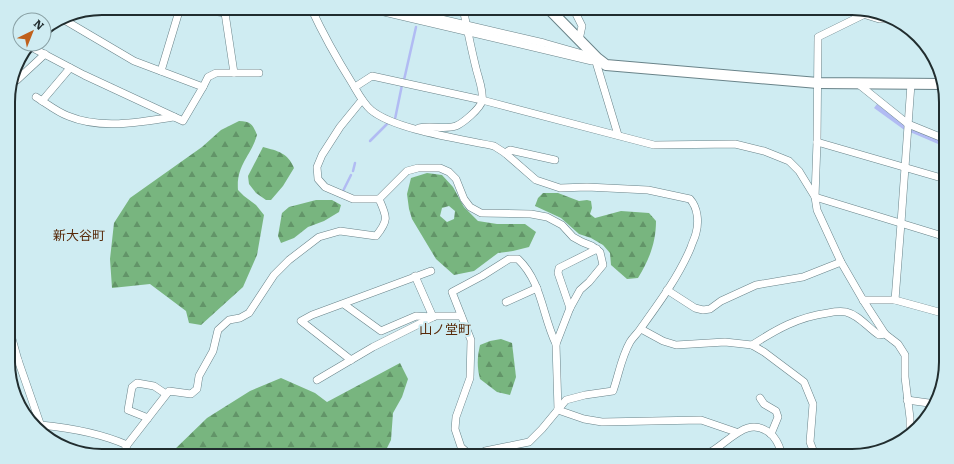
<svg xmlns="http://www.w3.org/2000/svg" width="954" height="464" font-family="Literata,'Noto Sans JP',serif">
<defs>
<pattern id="forest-firs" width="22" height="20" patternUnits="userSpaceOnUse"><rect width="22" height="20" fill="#78b57f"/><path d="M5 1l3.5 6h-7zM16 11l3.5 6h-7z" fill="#629468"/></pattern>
</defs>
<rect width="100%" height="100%" fill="#cfecf2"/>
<g fill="url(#forest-firs)" fill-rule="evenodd">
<path d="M239,121C251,121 253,125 257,135C251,156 236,165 238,190L244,196L256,205L264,215L257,255L243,287L201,325L189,323L186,311L150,284L112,288L110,259L114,223L130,198L202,147L221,130Z"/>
<path d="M263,147C278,151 288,153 294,168L283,186L271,200H266L256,193L249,184L248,176Z"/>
<path d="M427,173L442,175L453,187L464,207L478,221L497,224H525L536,232L529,247L513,251L498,253L474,271L454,275L436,259L412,219L409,209L407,194L411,178ZM449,206L455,211L454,219L447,222L440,216L442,208Z"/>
<path d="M543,193H558L579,201L587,200L591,201L592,208L590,214L595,218L621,211L649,213L656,221C656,243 649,260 638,278L627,279L611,265L610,253L603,245L591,238L579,234L561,218L535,206L538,198Z"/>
<polygon points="316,200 332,200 341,205 339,212 324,221 308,227 294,238 281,243 278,236 282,213 289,207"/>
<path d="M501,339L512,343L516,377L510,395L497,392L480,379C477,367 477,358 480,345L490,341Z"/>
<polygon points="400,363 408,379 402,397 393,413 391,440 383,456 170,456 172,452 207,418 250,391 281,378 315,393 327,402"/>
</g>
<polygon fill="#b1bbf3" points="877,104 906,126 945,142 945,147 903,129 874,108"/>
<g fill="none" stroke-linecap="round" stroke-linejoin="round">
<g stroke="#b1bbf3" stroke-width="2.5">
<polyline points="404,80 416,27"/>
<polyline points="395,119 402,85"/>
<polyline points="370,141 387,124"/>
<polyline points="353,171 355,163"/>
<polyline points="343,191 351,175"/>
</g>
<g stroke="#698389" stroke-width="8">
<g id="street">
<polyline points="191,8 225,13 244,8"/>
<path d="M311,8C323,34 337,59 352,83C358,93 363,103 371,110C395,130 462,139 494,146L505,153L536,180L560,188L587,187L648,190L690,199C698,208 699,222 696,233C695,238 692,243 691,247C679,276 659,303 641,328C638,333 633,337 630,342C621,358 619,374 613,391L585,395L566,400L542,429L529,442L485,451L476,456"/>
<polyline points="367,8 592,61"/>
<polyline points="394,8 544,43 597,58 596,62 618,135"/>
<polyline points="573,8 582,26 579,40"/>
<polyline points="869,12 818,37 817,142 815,197 817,210 841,262 863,300 885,334 898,344 905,355 905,377 910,418 910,433"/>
<polyline points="225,13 234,73"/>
<polyline points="866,15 879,19 895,19"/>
<polyline points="29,46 84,75 183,121 203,87 134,61 61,18"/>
<polyline points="161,71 180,8"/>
<polyline points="17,80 45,54"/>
<polyline points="857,83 908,124 945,139"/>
<polyline points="203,87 208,77 216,73 259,73"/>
<polyline points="355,87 372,76 482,100 654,145 735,144 764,151 789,161 799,171 815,197 946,237"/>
<path d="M36,97C46,103 57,112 68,116C102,130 139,122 174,117"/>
<polyline points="362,100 340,127 322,155 317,167 318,179 325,187 353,199 379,199 407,171 418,168 440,168 449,172 456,179 464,199 470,207 481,213 531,214 547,217 562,225 573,237 582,242 592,246 600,252 603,265 589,282 580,290 570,308 556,344 558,410"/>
<polyline points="42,101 70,68"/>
<path d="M419,128C431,125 444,130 456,126C463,123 480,109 482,101C484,91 478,77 476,68C471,48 467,28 463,8"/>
<polyline points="817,142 945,179"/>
<polyline points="505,153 510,150 555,160"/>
<polyline points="667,290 695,308 703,310 710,309 721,301 756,285 803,277 841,262"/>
<polyline points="863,300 895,300 946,314"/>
<polyline points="895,300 901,223 911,84"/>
<polyline points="506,302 537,288"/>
<polyline points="345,305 381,331 416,316 433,317 415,276"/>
<polyline points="570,308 558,273 559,268 597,249"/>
<polyline points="9,328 18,360 43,432"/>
<polyline points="641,329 663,341 676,345 725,342 752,345 764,352 804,382 813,404 810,442 813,450 817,456"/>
<path d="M752,345C777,329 798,317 828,313C833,312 840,311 846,312C859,315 868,328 879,335L885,334"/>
<polyline points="351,360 301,321 312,315 431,271"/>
<polyline points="9,364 18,360"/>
<polyline points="317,380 373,347 433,317 436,316 461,316"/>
<polyline points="760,398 764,404 776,411 778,417 771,434"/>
<polyline points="907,400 936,404"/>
<polyline points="558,410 584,419 602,422 701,420 736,432"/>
<polyline points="148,418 128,410 132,387 137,383 154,386 166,394"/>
<path d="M41,425C71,428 100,433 127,445L169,391L191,394L197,389L199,376L213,351L218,330L229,320L240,318L249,313L274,275L289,260L319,237L340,231L376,236C389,220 387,217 379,199"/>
<polyline points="123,456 127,445"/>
<path d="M471,456L461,447L455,429L456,417L470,378L471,340L452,292L482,276L509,259H518C542,282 542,315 556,344"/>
<path d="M703,456C727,447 747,410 773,436C777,441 781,449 781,456"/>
</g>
</g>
<g stroke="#698389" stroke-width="12">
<polyline id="secondary" points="548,8 597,58 606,65 818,83 943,84"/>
</g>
<use href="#street" stroke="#fff" stroke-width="7"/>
<use href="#secondary" stroke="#fff" stroke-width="10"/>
</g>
<g text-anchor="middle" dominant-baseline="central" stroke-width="4" stroke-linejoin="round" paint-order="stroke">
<g font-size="13" fill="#572909" stroke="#cfecf2">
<text x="79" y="234">新大谷町</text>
<text x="445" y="328">山ノ堂町</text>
</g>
</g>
<path d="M0 0H954V464H0ZM102 15H852A87 87 0 0 1 939 102V362A87 87 0 0 1 852 449H102A87 87 0 0 1 15 362V102A87 87 0 0 1 102 15Z" fill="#cfecf2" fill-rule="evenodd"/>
<path fill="none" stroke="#212d2f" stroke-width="2" d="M102 15H852A87 87 0 0 1 939 102V362A87 87 0 0 1 852 449H102A87 87 0 0 1 15 362V102A87 87 0 0 1 102 15Z"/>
<g transform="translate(32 32) rotate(43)"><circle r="19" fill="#cfecf2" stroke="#89a0a4"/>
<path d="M0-3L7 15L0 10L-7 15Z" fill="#c0601b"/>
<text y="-6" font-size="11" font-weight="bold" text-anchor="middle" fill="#212d2f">N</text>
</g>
</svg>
